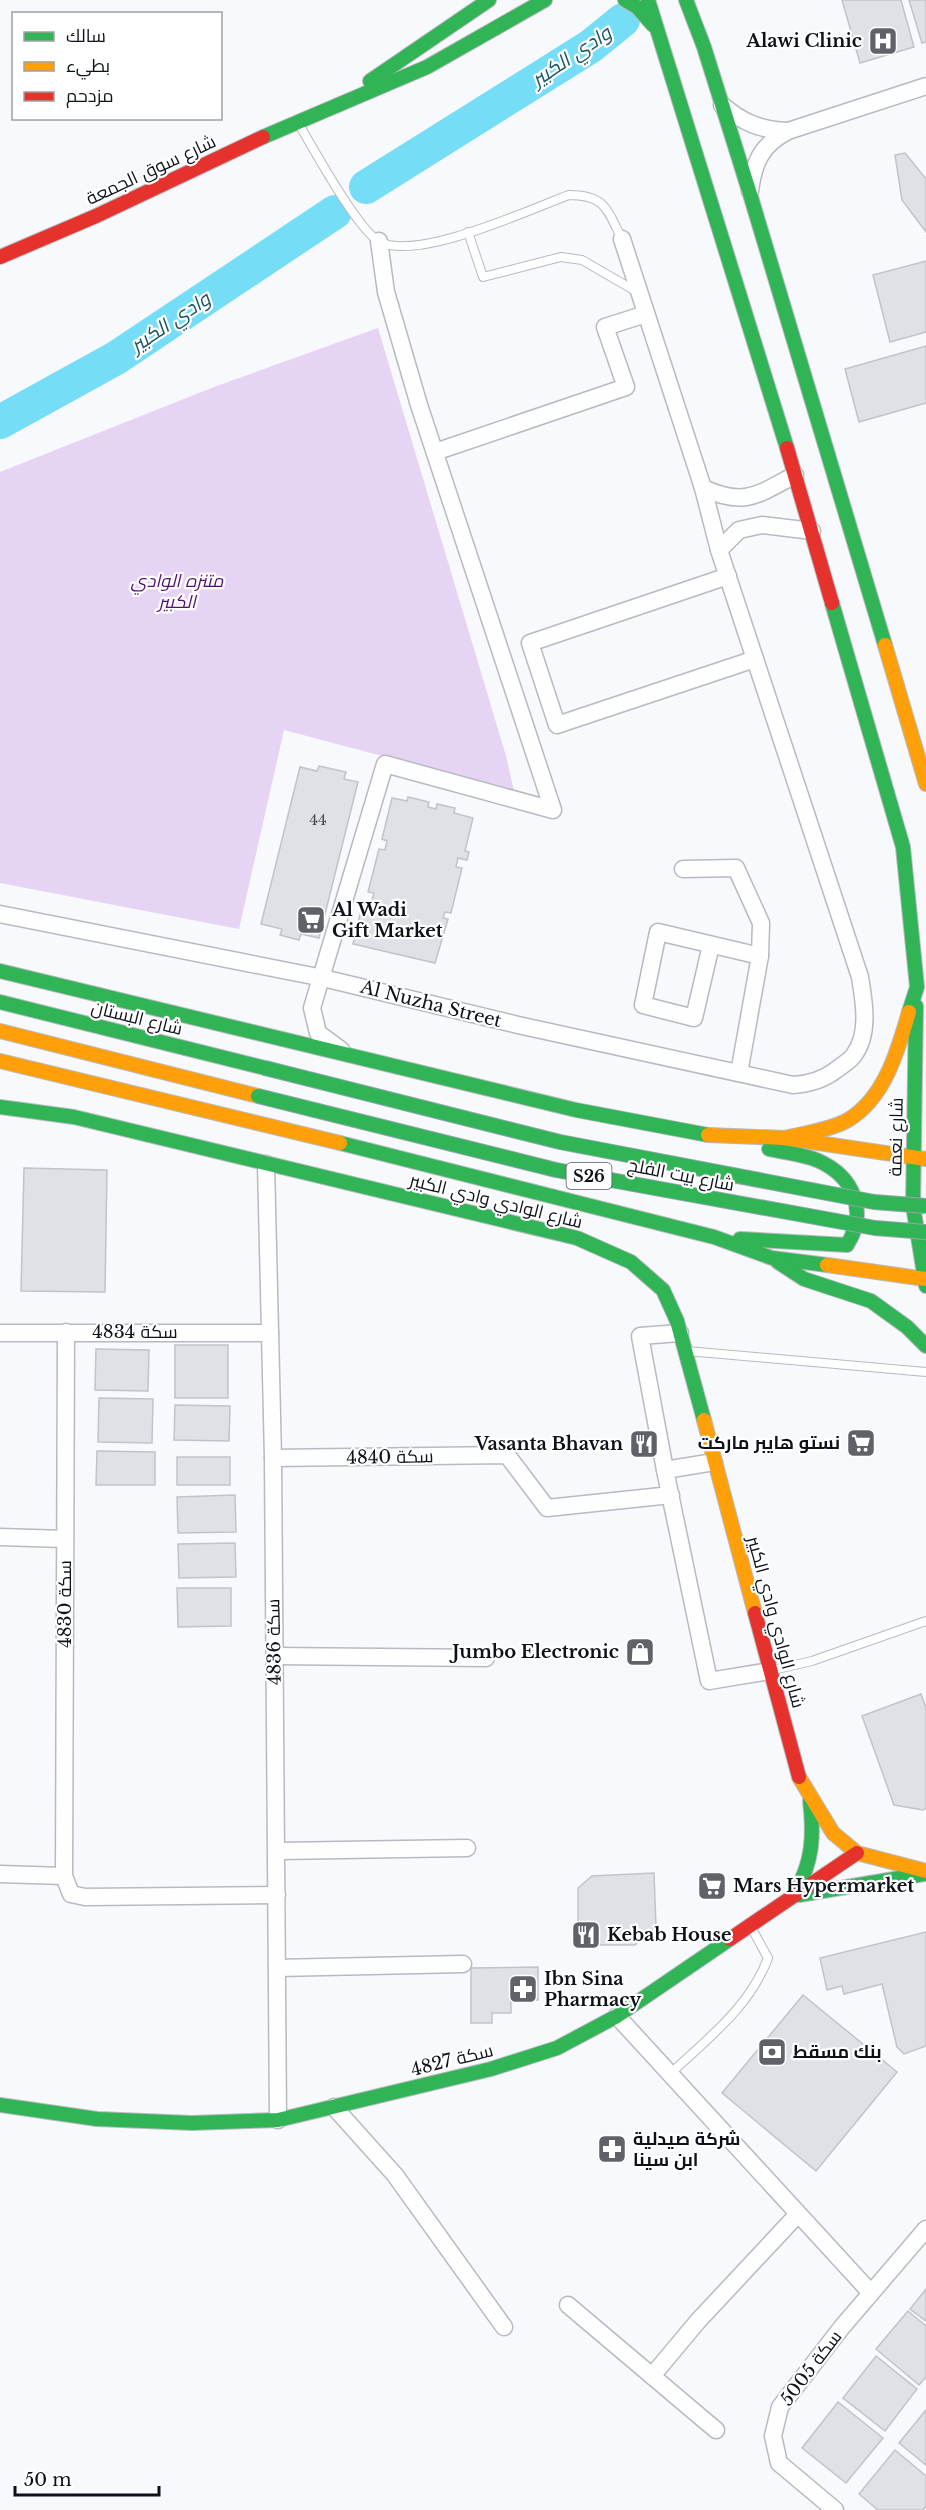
<svg xmlns="http://www.w3.org/2000/svg" width="926" height="2510" font-family="'Libre Baskerville',Cairo,serif">
<rect width="100%" height="100%" fill="#f7f9fc"/>
<polygon fill="#e6d4f4" points="378,328 506,756 514,791 284,730 239,929 0,883 0,472 214,387"/>
<g fill="none" stroke-linecap="round" stroke-linejoin="round">
<g stroke="#76ddf6" stroke-width="34">
<polyline points="366,187 591,46 623,20"/>
<polyline points="0,422 116,358 335,212"/>
</g>
</g>
<g fill="#e0e1e7" stroke="#c2c3c9" stroke-width="1.5">
<polygon points="842,0 901,0 914,47 860,63"/>
<polygon points="909,0 926,0 926,42 922,43"/>
<polygon points="905,153 926,179 926,232 902,200 895,155"/>
<polygon points="926,261 926,332 890,342 873,275"/>
<polygon points="926,346 926,403 859,422 845,369"/>
<polygon points="319,766 346,772 344,779 358,782 319,938 301,934 299,940 280,935 282,929 261,924 300,767 317,771"/>
<polygon points="408,797 429,802 428,807 436,809 437,804 455,808 454,813 473,818 465,851 469,852 467,860 458,858 456,867 462,868 451,913 445,912 443,918 448,919 435,963 353,944 363,902 371,904 374,893 368,892 379,849 385,850 387,841 382,839 392,798 407,801"/>
<polygon points="24,1168 107,1170 105,1292 21,1291"/>
<rect x="175" y="1345" width="53" height="53"/>
<polygon points="96,1349 149,1350 148,1391 95,1390"/>
<polygon points="99,1398 153,1399 152,1443 98,1442"/>
<polygon points="175,1405 230,1406 229,1441 174,1440"/>
<polygon points="97,1451 155,1452 155,1485 96,1485"/>
<rect x="177" y="1457" width="53" height="28"/>
<polygon points="235,1495 236,1532 178,1533 177,1497"/>
<polygon points="235,1543 236,1577 179,1578 178,1544"/>
<polygon points="177,1588 231,1588 231,1626 178,1627"/>
<polygon points="921,1694 926,1708 926,1808 923,1810 894,1805 862,1716"/>
<polygon points="654,1873 656,1926 635,1945 578,1945 578,1888 592,1876"/>
<polygon points="926,1932 926,2046 904,2054 897,2047 882,1984 844,1994 842,1986 827,1990 820,1958"/>
<polygon points="538,1967 538,2000 511,2000 511,2013 492,2013 492,2023 471,2023 471,1968"/>
<polygon points="803,1995 897,2072 816,2171 722,2093"/>
<polygon points="926,2289 926,2321 910,2309"/>
<polygon points="908,2311 926,2326 926,2377 919,2385 876,2349"/>
<polygon points="876,2356 917,2389 885,2431 843,2398"/>
<polygon points="838,2402 883,2438 846,2483 802,2448"/>
<polygon points="926,2410 926,2465 899,2443"/>
<polygon points="895,2450 926,2476 926,2506 923,2510 878,2510 859,2494"/>
</g>
<g fill="none" stroke-linecap="round" stroke-linejoin="round">
<g stroke="#b7bac0" stroke-width="10">
<g id="lane">
<path d="M297,121C312,146 358,231 380,242C419,261 528,210 569,195C606,195 607,210 622,239"/>
<polyline points="468,232 483,277 561,257 582,260 639,293"/>
<polyline points="687,1351 926,1372"/>
<polyline points="773,1670 812,1661 926,1621"/>
<path d="M670,2074C707,2039 750,2007 768,1958L751,1927"/>
</g>
</g>
<g stroke="#b7bac0" stroke-width="19">
<g id="street">
<path d="M722,105C742,122 760,130 787,131"/>
<path d="M750,191C754,162 761,145 788,131L926,86"/>
<polyline points="435,452 626,387 605,327 646,314"/>
<path d="M703,488C745,507 757,495 795,475"/>
<polyline points="719,550 739,530 762,525 812,531"/>
<polyline points="728,576 530,643 557,725 755,659"/>
<polyline points="683,869 736,868 761,923 760,956 739,1073"/>
<path d="M0,914L323,978L518,1025L793,1085C810,1084 823,1080 836,1070C842,1065 850,1061 854,1055C870,1033 864,1002 860,977L719,550L703,488L622,239"/>
<polyline points="711,945 694,1018 643,1005 658,932 760,956"/>
<polyline points="341,1050 318,1033 312,1008 385,764 553,810 419,405 386,292 379,241"/>
<polyline points="266,1164 273,1458 278,2120"/>
<polyline points="66,1332 64,1876 71,1894 85,1897 277,1895"/>
<polyline points="0,1333 270,1333"/>
<polyline points="273,1458 507,1455 547,1508 671,1495"/>
<polyline points="714,1462 665,1470 709,1681 770,1671"/>
<polyline points="665,1470 640,1336 680,1333"/>
<polyline points="0,1537 65,1539"/>
<polyline points="274,1656 486,1658"/>
<polyline points="278,1851 467,1848"/>
<polyline points="0,1874 64,1876"/>
<polyline points="277,1968 463,1964"/>
<polyline points="617,2016 871,2293"/>
<polyline points="334,2107 395,2175 504,2327"/>
<polyline points="568,2305 716,2430"/>
<polyline points="652,2376 698,2321 798,2214"/>
<polyline points="835,2510 779,2463 773,2436 780,2407 842,2327 926,2229"/>
</g>
</g>
<g stroke="#b7bac0" stroke-width="16">
<g id="fast">
<polyline points="625,0 637,7 653,25"/>
<polyline points="648,0 787,448"/>
<polyline points="686,0 704,47 750,194 885,645"/>
<polyline points="370,81 489,0"/>
<polyline points="263,137 427,67 545,0"/>
<polyline points="832,603 903,847 917,987 909,1012"/>
<polyline points="0,971 576,1110 708,1135"/>
<polyline points="0,1002 265,1068"/>
<polyline points="916,1006 913,1206 926,1286"/>
<polyline points="0,1107 74,1117 577,1238 631,1262 663,1290 677,1321 704,1420"/>
<polyline points="340,1143 714,1237 772,1258 827,1265"/>
<path d="M740,1239L847,1245C868,1212 854,1177 819,1161C804,1154 785,1153 769,1149"/>
<polyline points="778,1262 804,1279 871,1301 907,1327 926,1346"/>
<path d="M795,1892C813,1863 814,1834 810,1801"/>
<polyline points="799,1895 924,1874"/>
<polyline points="0,2105 97,2119 192,2123 278,2120 491,2069 557,2048 617,2016 730,1939"/>
</g>
</g>
<g stroke="#b7bac0" stroke-width="16">
<g id="slow">
<polyline points="885,645 926,784"/>
<polyline points="0,1031 258,1096"/>
<polyline points="0,1061 340,1143"/>
<polyline points="708,1135 785,1138 926,1159"/>
<path d="M785,1138C804,1133 831,1130 848,1120C885,1098 898,1050 909,1012"/>
<polyline points="827,1265 926,1279"/>
<polyline points="704,1420 755,1613"/>
<polyline points="799,1777 833,1833 857,1853 926,1871"/>
</g>
</g>
<g stroke="#b7bac0" stroke-width="16">
<g id="jam">
<polyline points="0,257 96,216 263,137"/>
<polyline points="787,448 832,603"/>
<polyline points="755,1613 799,1777"/>
<polyline points="730,1939 857,1853"/>
</g>
</g>
<use href="#lane" stroke="#fefeff" stroke-width="8"/>
<use href="#street" stroke="#fefeff" stroke-width="16"/>
<use href="#fast" stroke="#30b455" stroke-width="14"/>
<use href="#slow" stroke="#ff9f0a" stroke-width="14"/>
<use href="#jam" stroke="#e5322d" stroke-width="14"/>
<g stroke="#95a6b2" stroke-width="16" stroke-linecap="butt">
<g id="fast-bridge">
<polyline points="265,1068 560,1142 874,1202 926,1206"/>
<polyline points="258,1096 556,1170 875,1228 926,1232"/>
</g>
</g>
<use href="#fast-bridge" stroke="#30b455" stroke-width="14"/>
</g>
<defs>
<g id="hospital-square" transform="scale(1.5)"><rect x="-9" y="-9" width="18" height="18" rx="4" fill="#5f6268" stroke="#fff"/><path d="M-5-5h3v3.5h4V-5h3V5h-3V1.5h-4V5h-3Z" fill="#fff"/></g>
<g id="supermarket-square" transform="scale(1.5)"><rect x="-9" y="-9" width="18" height="18" rx="4" fill="#5f6268" stroke="#fff"/><path d="M-6-5.5h2.5l.6 2H6L4.5 2H-2.5L-4.4-4H-6ZM-1.5 3.2a1.3 1.3 0 1 0 .1 0ZM3 3.2a1.3 1.3 0 1 0 .1 0Z" fill="#fff"/></g>
<g id="restaurant-square" transform="scale(1.5)"><rect x="-9" y="-9" width="18" height="18" rx="4" fill="#5f6268" stroke="#fff"/><path d="M-5-6h1v4h1v-4h1v4h1v-4h1v5L-1.5 .5V6h-2V.5L-5-1ZM5-6V6H3V1.5H1.5Q1.5-4 5-6Z" fill="#fff"/></g>
<g id="shop-square" transform="scale(1.5)"><rect x="-9" y="-9" width="18" height="18" rx="4" fill="#5f6268" stroke="#fff"/><path d="M-5-2.5h2.3a2.7 3.5 0 0 1 5.4 0H5L5.5 6h-11ZM-1.5-2.5h3a1.5 2.3 0 0 0-3 0Z" fill="#fff"/></g>
<g id="pharmacy-square" transform="scale(1.5)"><rect x="-9" y="-9" width="18" height="18" rx="4" fill="#5f6268" stroke="#fff"/><path d="M-2-6h4v4h4v4h-4v4h-4v-4h-4v-4h4Z" fill="#fff"/></g>
<g id="bank-square" transform="scale(1.5)"><rect x="-9" y="-9" width="18" height="18" rx="4" fill="#5f6268" stroke="#fff"/><path d="M-6-4H6V4H-6ZM0-2.3a2.3 2.3 0 1 0 0 4.6a2.3 2.3 0 1 0 0-4.6Z" fill="#fff"/></g>
</defs>
<g fill-rule="evenodd">
<use href="#hospital-square" x="883" y="41"/>
<use href="#supermarket-square" x="311" y="920"/>
<use href="#supermarket-square" x="861" y="1443"/>
<use href="#restaurant-square" x="644" y="1444"/>
<use href="#shop-square" x="640" y="1652"/>
<use href="#supermarket-square" x="712" y="1886"/>
<use href="#restaurant-square" x="586" y="1935"/>
<use href="#pharmacy-square" x="523" y="1989"/>
<use href="#bank-square" x="772" y="2052"/>
<use href="#pharmacy-square" x="612" y="2149"/>
</g>
<g text-anchor="middle" dominant-baseline="central" stroke-width="4.5" stroke-linejoin="round" paint-order="stroke">
<g font-size="15" fill="#44474f">
<text x="318" y="819">44</text>
</g>
<rect fill="#fff" stroke="#56585e" stroke-width="1.5" x="566.5" y="1163" width="45" height="26" rx="4.5"/>
<g font-size="16" font-weight="bold" fill="#0d1119">
<text x="589" y="1176">S26</text>
</g>
<g font-size="18" font-weight="bold" fill="#0d1119" stroke="#fff" text-anchor="start">
<text x="862" y="41" text-anchor="end">Alawi Clinic</text>
<text x="332" y="910">Al Wadi<tspan x="332" dy="21">Gift Market</tspan></text>
<text x="840" y="1443" text-anchor="end">نستو هايبر ماركت</text>
<text x="623" y="1444" text-anchor="end">Vasanta Bhavan</text>
<text x="619" y="1652" text-anchor="end">Jumbo Electronic</text>
<text x="733" y="1886">Mars Hypermarket</text>
<text x="607" y="1935">Kebab House</text>
<text x="544" y="1979">Ibn Sina<tspan x="544" dy="21">Pharmacy</tspan></text>
<text x="793" y="2052">بنك مسقط</text>
<text x="633" y="2139">شركة صيدلية<tspan x="633" dy="21">ابن سينا</tspan></text>
</g>
<g font-size="18" fill="#0d1119" stroke="#fff">
<text transform="translate(151 170) rotate(-25)">شارع سوق الجمعة</text>
<text transform="translate(431 1004) rotate(14)">Al Nuzha Street</text>
<text transform="translate(137 1018) rotate(14)">شارع البستان</text>
<text transform="translate(896 1137) rotate(-89)">شارع نعمة</text>
<text transform="translate(681 1175) rotate(11)">شارع بيت الفلج</text>
<text transform="translate(496 1201) rotate(14)">شارع الوادي وادي الكبير</text>
<text x="135" y="1332">سكة 4834</text>
<text transform="translate(390 1457) rotate(-1)">سكة 4840</text>
<text transform="translate(65 1604) rotate(-90)">سكة 4830</text>
<text transform="translate(776 1622) rotate(75)">شارع الوادي وادي الكبير</text>
<text transform="translate(274 1642) rotate(-91)">سكة 4836</text>
<text transform="translate(452 2060) rotate(-14)">سكة 4827</text>
<text transform="translate(811 2368) rotate(-53)">سكة 5005</text>
</g>
<g font-size="18" font-style="italic" fill="#550f73" stroke="#fff">
<text x="177" y="581">متنزه الوادي<tspan x="177" dy="21">الكبير</tspan></text>
</g>
<g font-size="20" font-style="italic" fill="#185462" stroke="#fff">
<text transform="translate(571 56) rotate(-34)">وادي الكبير</text>
<text transform="translate(170 322) rotate(-34)">وادي الكبير</text>
</g>
</g>
<rect x="12" y="12" width="210" height="108" fill="#ffffff" stroke="#9ea0a3" stroke-width="1.5"/>
<rect x="24" y="32" width="30" height="9" fill="#30b455" stroke="#9ea0a3" stroke-width="1.5"/>
<text x="66" y="42" font-size="18" fill="#0d1119">سالك</text>
<rect x="24" y="62" width="30" height="9" fill="#ff9f0a" stroke="#9ea0a3" stroke-width="1.5"/>
<text x="66" y="72" font-size="18" fill="#0d1119">بطيء</text>
<rect x="24" y="92" width="30" height="9" fill="#e5322d" stroke="#9ea0a3" stroke-width="1.5"/>
<text x="66" y="102" font-size="18" fill="#0d1119">مزدحم</text>
<path d="M15 2486v9h144v-9" fill="none" stroke="#0d1119" stroke-width="3"/>
<text x="24" y="2486" font-size="18" fill="#0d1119" stroke="#ffffff" stroke-width="4.5" paint-order="stroke">50 m</text>
</svg>
